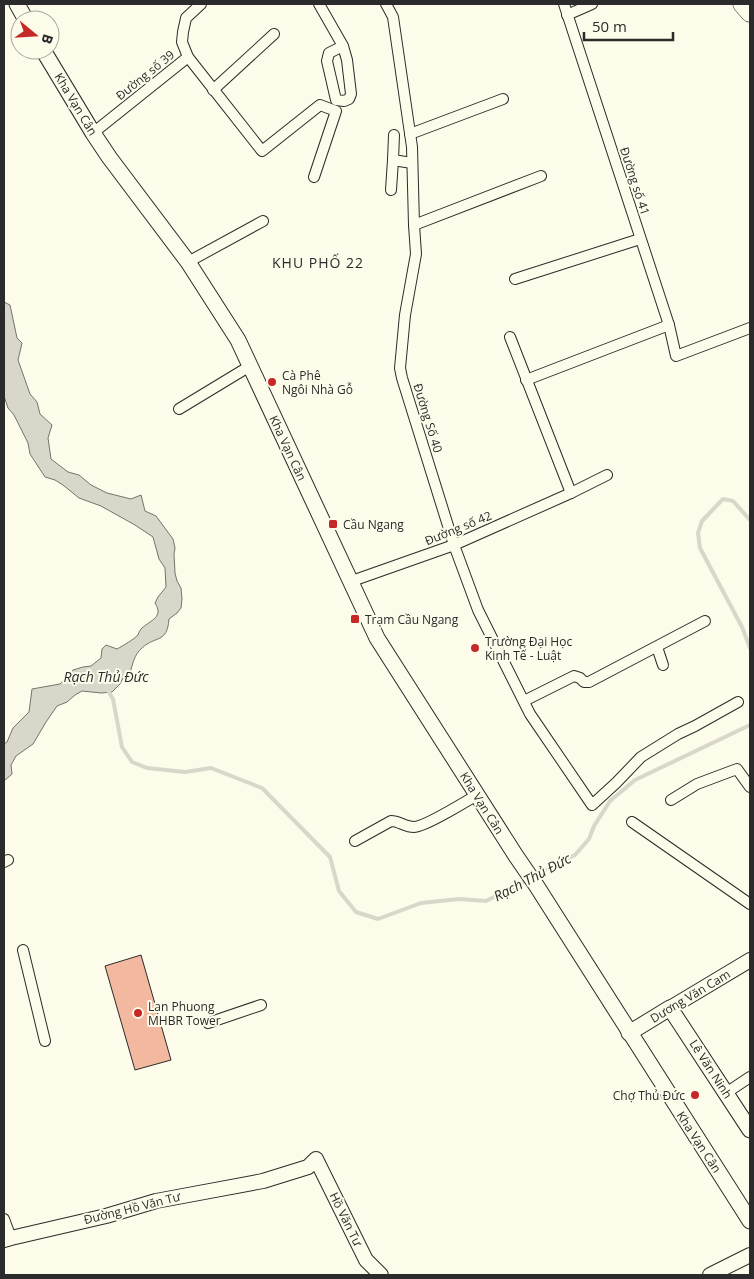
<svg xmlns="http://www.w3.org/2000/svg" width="754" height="1279" font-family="'Open Sans',sans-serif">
<rect width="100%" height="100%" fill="#fdfbea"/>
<path fill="#d8d7c9" stroke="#74746e" d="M4,302L10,305L17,338L22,343L18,360L30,394L37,402L40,414L52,425L48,438L51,459L68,472L79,475L91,485L107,493L131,499L141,495L145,511L156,516L173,539L175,548L174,554L175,573L177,581L181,588L182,599L181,608L177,613L169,619C167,644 156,635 142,648C134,655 133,663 130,673L123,678L120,684L112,692L101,693L82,691L75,695L67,702L57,706L46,722L33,744L16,756L11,765L12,774L4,781V744L7,742L13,728L29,712L32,689L60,684L73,670L83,667L91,666L101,658L102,649L106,645L117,649C124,645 133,640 138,635C139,632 140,630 142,628C151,620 164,617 155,603L158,597L166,587L165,568L159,559L153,537L135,525L101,506L79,498L63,485L55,480L45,477L30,454L28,443L14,415L8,408L4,396Z"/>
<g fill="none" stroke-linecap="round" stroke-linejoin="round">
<g stroke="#d8d7c9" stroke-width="4">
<polyline points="750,520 733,501 723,499 702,521 698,533 700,548 742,627 750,648"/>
<polyline points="107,689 113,699 122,747 132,762 147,768 185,772 211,768 262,788 330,857 339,891 356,912 378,919 421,903 459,899 486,901 527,880"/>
<polyline points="535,875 575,855 589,839 594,826 610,801 635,780 750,725"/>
</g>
</g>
<polygon fill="#f2b8a0" stroke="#2b2b2b" points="141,955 171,1060 135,1070 105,966"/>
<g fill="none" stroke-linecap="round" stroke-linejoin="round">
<g stroke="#2b2b2b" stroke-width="12">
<g id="minor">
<polyline points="319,4 343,46 347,60 351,94 349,99 344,101 336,100 327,61 329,53 343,46"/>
<polyline points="386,4 393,17 412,147 414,225 416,254 405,315 400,368 402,378 454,545 478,610 530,714 592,805 616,783 641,757 678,734 695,726 738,702"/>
<polyline points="564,4 669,325 676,356 750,328"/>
<polyline points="567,15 592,4"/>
<polyline points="188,57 262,151 320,105 336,111 314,177"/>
<polyline points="213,90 274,34"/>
<polyline points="93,133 188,57 182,42 183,32 186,18 201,4"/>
<polyline points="410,134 503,99"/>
<polyline points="394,135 393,160 412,163"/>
<polyline points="391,190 393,160"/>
<polyline points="414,225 541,176"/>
<polyline points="188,262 263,221"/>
<polyline points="515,279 640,239"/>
<polyline points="510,337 571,493"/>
<polyline points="526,380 669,325"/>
<polyline points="179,409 250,366"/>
<polyline points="352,581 454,545 571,493 607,475"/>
<polyline points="657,647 663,665"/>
<polyline points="524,701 574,676 580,678 584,682 589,682 705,621"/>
<polyline points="671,800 697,784 737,769 750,787"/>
<polyline points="632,822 750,904"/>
<path d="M355,841L391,821C399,821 405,827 414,827C425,827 465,802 477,795"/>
<polyline points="4,862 8,860"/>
<polyline points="23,950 45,1041"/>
<polyline points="208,1023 261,1005"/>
<polyline points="726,1093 750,1077"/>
<polyline points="4,1219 11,1238"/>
</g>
</g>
<g stroke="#2b2b2b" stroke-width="16">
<g id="tertiary">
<polyline points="670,1008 750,960"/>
<polyline points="4,1240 11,1238 106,1216 156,1201 263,1181 308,1167 316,1159 366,1260 381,1275"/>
<polyline points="710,1275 750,1255"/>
</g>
</g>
<g stroke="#2b2b2b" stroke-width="17">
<g id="secondary">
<polyline points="17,4 26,20"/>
<polyline points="43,50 93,133 109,157 188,262 238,340 377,638 516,856 536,885 750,1221"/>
<polyline points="629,1033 670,1008 750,1130"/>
</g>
</g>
<g stroke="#2b2b2b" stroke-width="19">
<polyline id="trunk" points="742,4 750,13"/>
</g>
<use href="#minor" stroke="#fdfbea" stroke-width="10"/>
<use href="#tertiary" stroke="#fdfbea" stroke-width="14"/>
<use href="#secondary" stroke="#fdfbea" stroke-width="15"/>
<use href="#trunk" stroke="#fdfbea" stroke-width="18"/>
</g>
<g fill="#c62828" stroke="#fdfbea" stroke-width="2">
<circle cx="272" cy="382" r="5"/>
<rect x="328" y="519" width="10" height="10" rx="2.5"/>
<rect x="350" y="614" width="10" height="10" rx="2.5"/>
<circle cx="475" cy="648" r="5"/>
<circle cx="138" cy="1013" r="5"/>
<circle cx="695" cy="1095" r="5"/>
</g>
<g text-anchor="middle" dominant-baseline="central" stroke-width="4" stroke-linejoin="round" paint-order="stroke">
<g font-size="12" fill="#2b2b2b" stroke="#fdfbea">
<text transform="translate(145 75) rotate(-39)">Đường số 39</text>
<text transform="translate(76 104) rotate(59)">Kha Vạn Cân</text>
<text transform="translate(635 181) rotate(72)">Đường số 41</text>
<text transform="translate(428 418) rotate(73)">Đường Số 40</text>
<text transform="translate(288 448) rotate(65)">Kha Vạn Cân</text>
<text transform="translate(458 528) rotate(-22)">Đường số 42</text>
<text transform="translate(482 803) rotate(58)">Kha Vạn Cân</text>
<text transform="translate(690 996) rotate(-31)">Dương Văn Cam</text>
<text transform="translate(711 1069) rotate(57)">Lê Văn Ninh</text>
<text transform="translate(699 1142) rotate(57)">Kha Vạn Cân</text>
<text transform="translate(132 1208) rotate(-14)">Đường Hồ Văn Tư</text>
<text transform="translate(346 1219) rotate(64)">Hồ Văn Tư</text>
</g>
<g font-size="12" fill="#2b2b2b" stroke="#fdfbea" text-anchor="start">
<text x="282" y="375">Cà Phê<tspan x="282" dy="14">Ngôi Nhà Gỗ</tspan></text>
<text x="343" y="524">Cầu Ngang</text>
<text x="365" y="619">Trạm Cầu Ngang</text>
<text x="485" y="641">Trường Đại Học<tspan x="485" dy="14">Kinh Tế - Luật</tspan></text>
<text x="148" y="1006">Lan Phuong<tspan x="148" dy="14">MHBR Tower</tspan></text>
<text x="685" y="1095" text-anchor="end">Chợ Thủ Đức</text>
</g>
<g font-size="14" letter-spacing="1" fill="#2b2b2b" stroke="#fdfbea">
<text x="318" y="262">KHU PHỐ 22</text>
</g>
<g font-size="14" font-style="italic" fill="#2b2b2b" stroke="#fdfbea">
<text x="106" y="676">Rạch Thủ Đức</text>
<text transform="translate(532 877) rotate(-28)">Rạch Thủ Đức</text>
</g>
</g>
<rect width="754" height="1279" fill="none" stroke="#2b2b2b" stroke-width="10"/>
<g transform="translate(35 35) rotate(108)"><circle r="24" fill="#fdfbea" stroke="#a9a89e"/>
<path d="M0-4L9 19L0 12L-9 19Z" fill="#c62828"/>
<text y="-8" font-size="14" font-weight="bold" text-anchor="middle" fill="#2b2b2b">B</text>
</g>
<path d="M584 32v8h89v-8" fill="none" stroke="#2b2b2b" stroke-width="2.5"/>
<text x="592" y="32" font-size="15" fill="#2b2b2b" stroke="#fdfbea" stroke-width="4" paint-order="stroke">50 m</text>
</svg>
